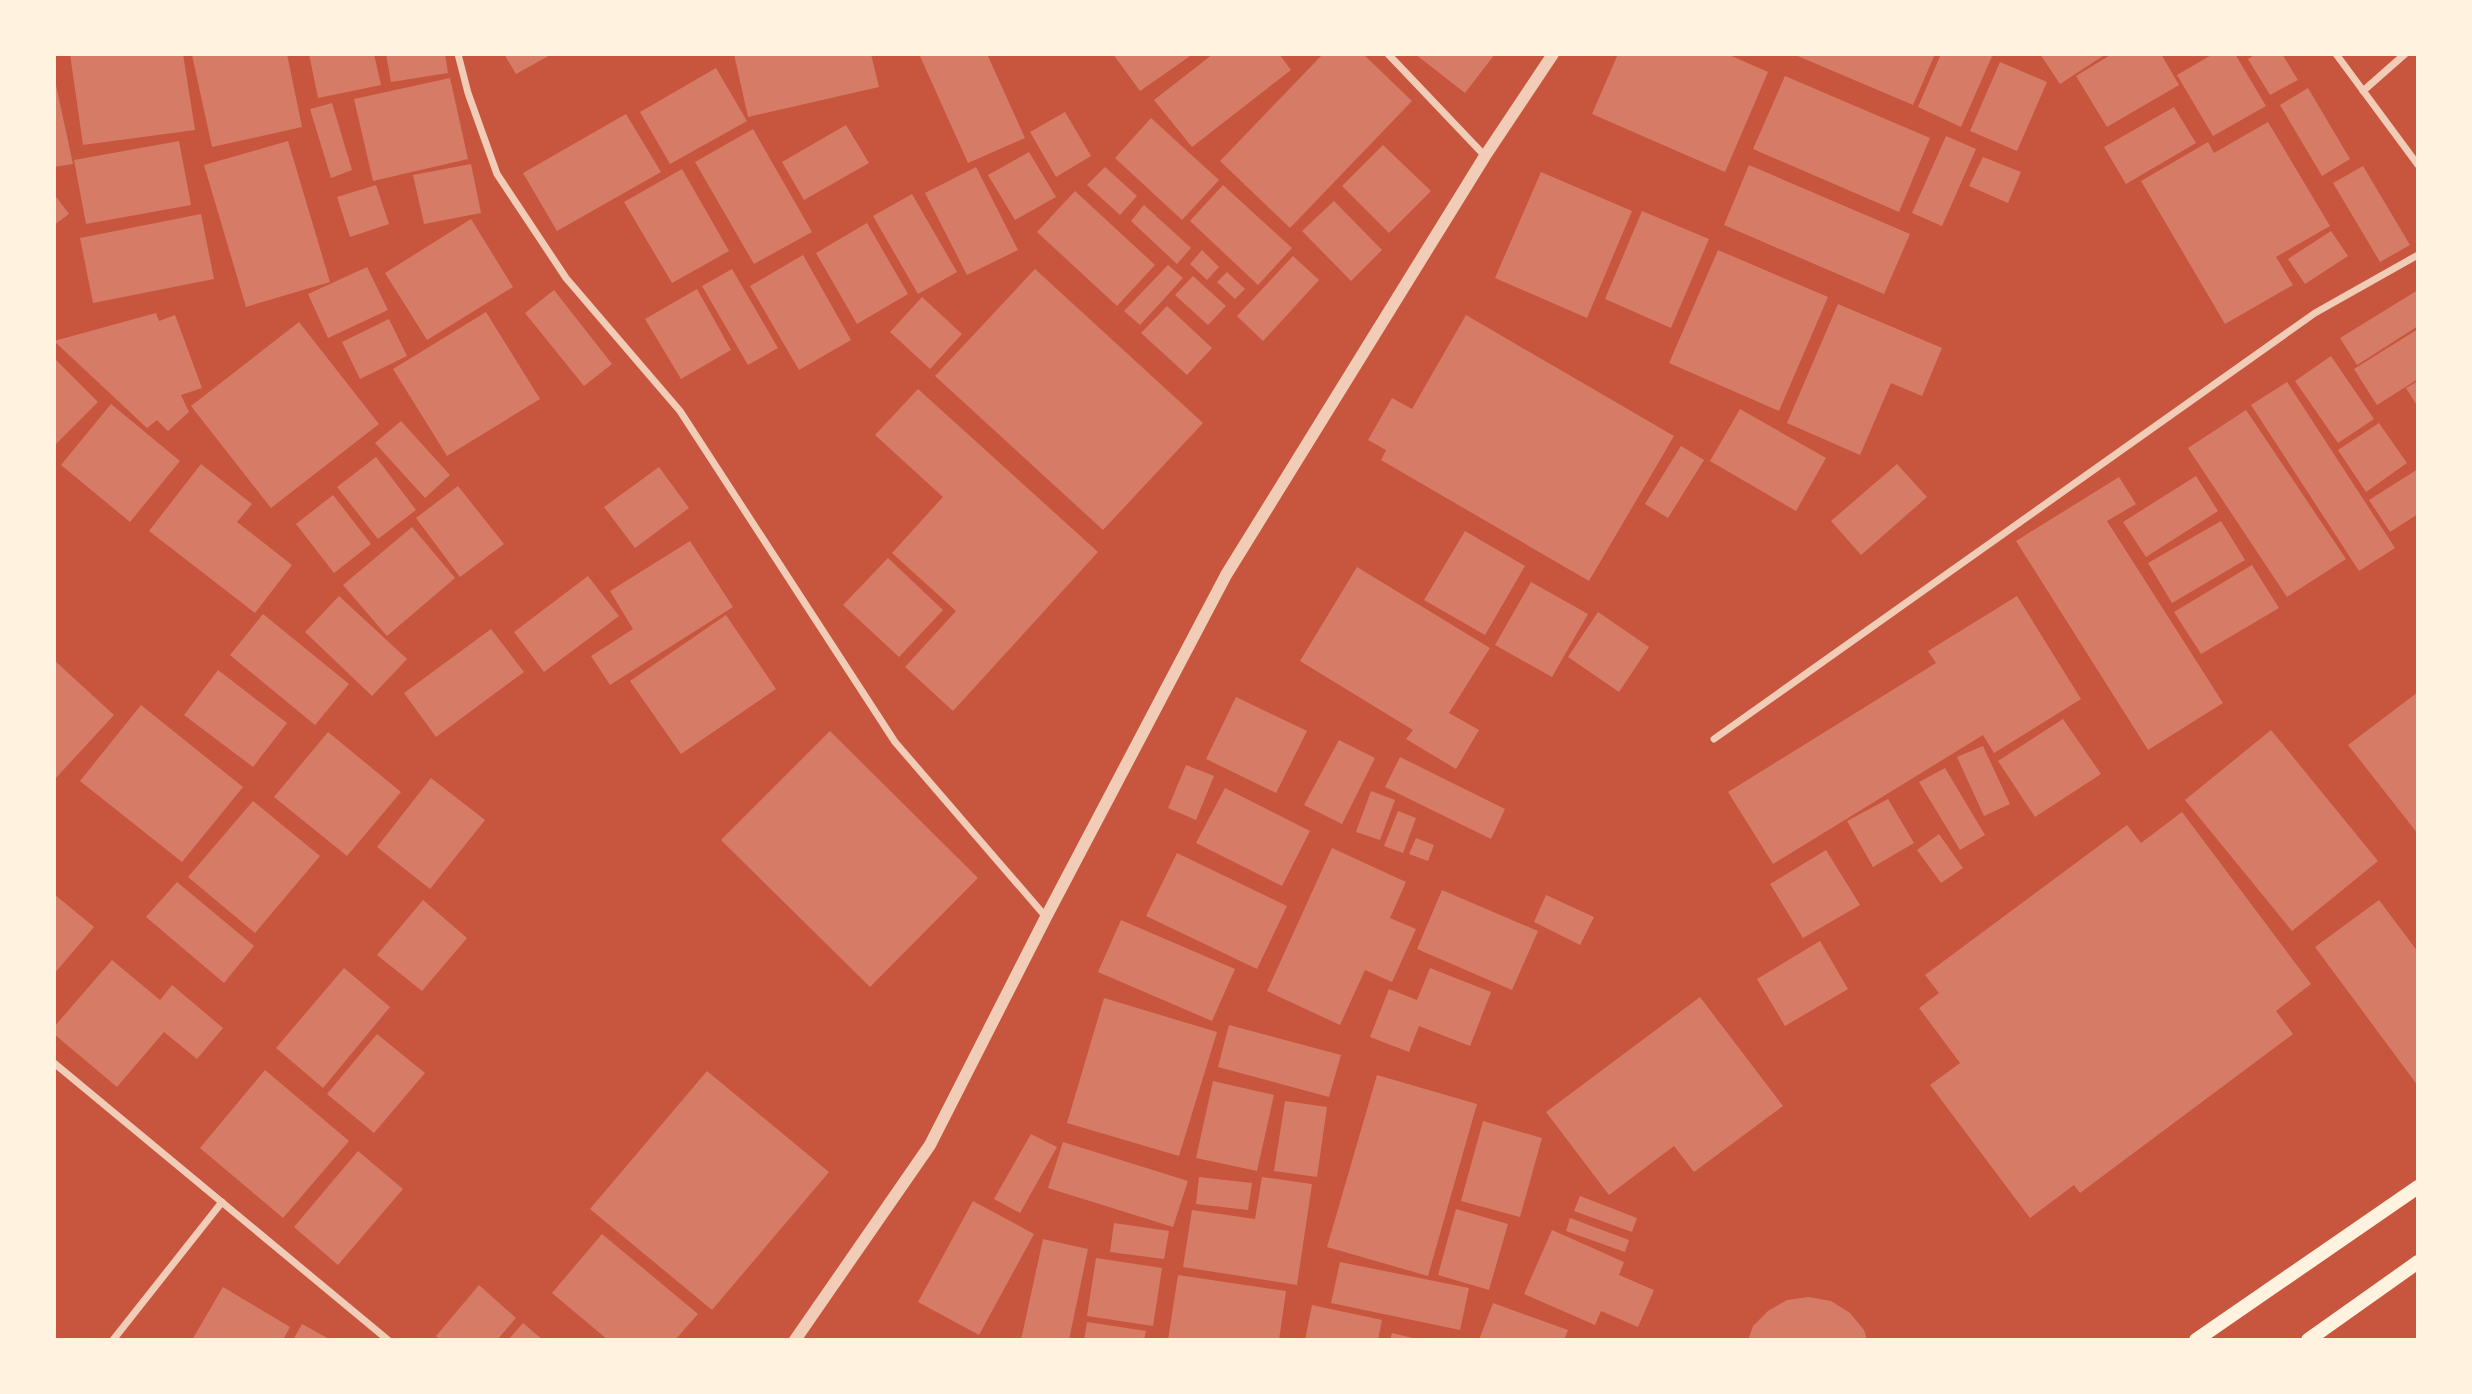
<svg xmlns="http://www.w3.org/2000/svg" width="2472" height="1394" font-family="'PT Sans',sans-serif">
<rect width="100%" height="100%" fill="#c8553d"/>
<g fill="#d67c66">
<polygon points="70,54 183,54 195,130 83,145"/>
<polygon points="287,54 302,127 212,147 192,55"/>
<polygon points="309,54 374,54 381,85 318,98"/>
<polygon points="386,54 445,54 448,73 391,82"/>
<polygon points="504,54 552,54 516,74"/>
<polygon points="734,54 871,54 879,87 748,117"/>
<polygon points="919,54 987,54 1025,138 968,163"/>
<polygon points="1113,54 1193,54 1140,91"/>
<polygon points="1213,54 1279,54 1291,70 1192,147 1154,100"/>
<polygon points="1323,54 1363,54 1412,101 1290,228 1220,161"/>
<polygon points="1415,54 1495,54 1465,93"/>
<polygon points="1618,54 1727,54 1768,72 1725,172 1592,114"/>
<polygon points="1793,54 1935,54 1913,105"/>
<polygon points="1941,54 1993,54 1961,127 1918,107"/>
<polygon points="2040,54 2106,54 2060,84"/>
<polygon points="2112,54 2161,54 2179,85 2107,127 2076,76"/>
<polygon points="2213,54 2235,54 2266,106 2213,136 2177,75"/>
<polygon points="2256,54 2282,54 2298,80 2270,95 2248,59"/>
<polygon points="2000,62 2047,82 2017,151 1970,131"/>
<polygon points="716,68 747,121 670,164 640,112"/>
<polygon points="54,76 73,164 54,167"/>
<polygon points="1785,76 1930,138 1899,212 1753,149"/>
<polygon points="450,78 468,159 373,181 354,99"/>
<polygon points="2308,88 2350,159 2322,176 2280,105"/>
<polygon points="332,103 352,170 331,178 310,109"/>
<polygon points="2174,107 2196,143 2126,184 2104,147"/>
<polygon points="1065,112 1091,156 1056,177 1030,132"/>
<polygon points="626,114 661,172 557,231 523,173"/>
<polygon points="1151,118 1219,180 1182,220 1115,158"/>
<polygon points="2268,122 2330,226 2276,257 2293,285 2225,324 2141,181 2208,142 2214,153"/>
<polygon points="846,125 869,163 804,200 782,162"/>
<polygon points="753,129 812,232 754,264 695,162"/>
<polygon points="1946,136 1976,149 1942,226 1912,213"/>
<polygon points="179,141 191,205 86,224 74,160"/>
<polygon points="288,141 330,282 246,307 204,165"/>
<polygon points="1383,145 1431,191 1389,233 1342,186"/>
<polygon points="1029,152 1056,197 1015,220 988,175"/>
<polygon points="1983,157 2021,172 2008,203 1969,186"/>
<polygon points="471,164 481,213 424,224 413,175"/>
<polygon points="1749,165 1910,234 1884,294 1724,225"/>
<polygon points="2363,166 2410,245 2380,262 2333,183"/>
<polygon points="976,167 1018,250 967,275 925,193"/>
<polygon points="1105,167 1137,196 1120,215 1087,185"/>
<polygon points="682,169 729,251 672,283 624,202"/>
<polygon points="1541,172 1632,211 1587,318 1495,278"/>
<polygon points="376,185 389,224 350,237 337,197"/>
<polygon points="1223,185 1292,248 1258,285 1190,221"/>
<polygon points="1075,191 1155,265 1117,306 1037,232"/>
<polygon points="54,194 69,214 54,225"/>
<polygon points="912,194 957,272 918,294 873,216"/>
<polygon points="1334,201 1382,250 1351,281 1302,231"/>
<polygon points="1144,205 1191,248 1177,264 1131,221"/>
<polygon points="1642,211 1709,239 1671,328 1605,299"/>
<polygon points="201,214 214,279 93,303 80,238"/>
<polygon points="471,219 513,287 427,340 385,273"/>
<polygon points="867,223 908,294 857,324 816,253"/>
<polygon points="2331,231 2348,256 2305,284 2288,259"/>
<polygon points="1202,250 1219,267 1207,280 1190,264"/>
<polygon points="1718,250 1828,297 1779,411 1669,363"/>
<polygon points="803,255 851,340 799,370 750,286"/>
<polygon points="1293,256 1319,280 1263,341 1237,316"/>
<polygon points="1168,265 1183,278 1140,325 1124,311"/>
<polygon points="367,267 388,310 328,338 308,294"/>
<polygon points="732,269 778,348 748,365 702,286"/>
<polygon points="1035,269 1203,423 1103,530 935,376"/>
<polygon points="1227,272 1245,289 1235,299 1217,282"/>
<polygon points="1193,276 1226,306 1208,325 1175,295"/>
<polygon points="697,289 731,350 681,379 645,319"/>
<polygon points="554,290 612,364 584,386 525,313"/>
<polygon points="2418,290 2418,326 2357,365 2340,338"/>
<polygon points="922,297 962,334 930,369 890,332"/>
<polygon points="1838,304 1942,348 1922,396 1891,383 1860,455 1787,423"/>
<polygon points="1167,306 1212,348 1187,375 1141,333"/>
<polygon points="486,312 540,399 447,456 393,369"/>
<polygon points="156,313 159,321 175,315 202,388 181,395 189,412 168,431 157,420 147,428 54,341"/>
<polygon points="1466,315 1674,436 1589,581 1381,460 1386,450 1368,440 1392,398 1412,409"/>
<polygon points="389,319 407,356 360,379 342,342"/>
<polygon points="299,322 379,424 271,508 191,406"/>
<polygon points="2418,329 2418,379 2377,405 2354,369"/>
<polygon points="2331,356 2374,419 2338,443 2295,381"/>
<polygon points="54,358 98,402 54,446"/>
<polygon points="2418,381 2418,407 2406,388"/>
<polygon points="2287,382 2395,548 2359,571 2251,405"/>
<polygon points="918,389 1098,552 953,711 905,667 956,611 892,553 943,497 875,435"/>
<polygon points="111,404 180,461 130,522 61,465"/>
<polygon points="1740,409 1826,458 1796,511 1710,461"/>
<polygon points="2246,410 2346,559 2287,597 2188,448"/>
<polygon points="401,421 450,475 425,498 375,443"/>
<polygon points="2379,423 2407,463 2366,492 2338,450"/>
<polygon points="1681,446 1704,460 1668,518 1645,504"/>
<polygon points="376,457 416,510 378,539 337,487"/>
<polygon points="201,464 252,504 237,522 292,565 255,613 149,531"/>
<polygon points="1897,464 1927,497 1861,555 1831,521"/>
<polygon points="659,467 689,508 635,548 604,507"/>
<polygon points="2418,469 2418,514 2390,532 2369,500"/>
<polygon points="2196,476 2218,511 2146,557 2123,522"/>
<polygon points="2119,477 2136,504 2107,521 2223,703 2148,750 2016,541"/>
<polygon points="458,486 504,544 460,577 416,518"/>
<polygon points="333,495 371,544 334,573 296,524"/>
<polygon points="2221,521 2245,560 2172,603 2148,563"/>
<polygon points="412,527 455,578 387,636 343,585"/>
<polygon points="1465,531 1525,566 1485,635 1424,600"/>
<polygon points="690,541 733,607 610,685 591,656 633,629 610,591"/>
<polygon points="888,558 943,610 899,657 843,605"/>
<polygon points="2252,565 2279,608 2201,654 2174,612"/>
<polygon points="1357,567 1490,648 1449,713 1479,730 1456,769 1406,739 1413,730 1300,661"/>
<polygon points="588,576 619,616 544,672 514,632"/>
<polygon points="1531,582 1588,614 1552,677 1495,645"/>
<polygon points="339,596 407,659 372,696 305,632"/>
<polygon points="2017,596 2081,699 1994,753 1983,735 1773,864 1728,792 1936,663 1928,651"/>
<polygon points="1598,612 1649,647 1619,692 1568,657"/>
<polygon points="263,614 349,684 315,725 230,655"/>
<polygon points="726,615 776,689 681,754 630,681"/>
<polygon points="491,629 524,672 436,737 404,693"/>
<polygon points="54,660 114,715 54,780"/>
<polygon points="218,670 287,723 253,767 184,715"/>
<polygon points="2418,692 2418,834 2348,745"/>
<polygon points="1236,697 1307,731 1276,793 1206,759"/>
<polygon points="141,705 243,787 182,862 80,781"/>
<polygon points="2063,719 2101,774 2035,817 1998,761"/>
<polygon points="2271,730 2378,861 2292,931 2185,800"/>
<polygon points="830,731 978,878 870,987 721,840"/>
<polygon points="328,732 401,792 347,856 274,797"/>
<polygon points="1339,740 1375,758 1342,824 1304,805"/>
<polygon points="1983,746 2010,804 1984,816 1957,757"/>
<polygon points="1400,757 1505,809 1491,839 1385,787"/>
<polygon points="1186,765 1214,776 1196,820 1168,808"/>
<polygon points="1945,768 1985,835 1960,850 1919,782"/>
<polygon points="431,778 485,820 430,889 377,847"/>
<polygon points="1225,788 1310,831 1282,886 1196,843"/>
<polygon points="1371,791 1395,800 1380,840 1356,832"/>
<polygon points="1888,799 1914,843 1873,867 1847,821"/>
<polygon points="253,801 320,856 255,933 188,877"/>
<polygon points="1398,811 1416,818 1403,853 1384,846"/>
<polygon points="2182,812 2311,984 2276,1011 2293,1034 2080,1193 2074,1185 2030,1218 1930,1085 1960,1063 1919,1008 1939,993 1925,975 2127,825 2141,843"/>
<polygon points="1939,834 1963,868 1941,883 1917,850"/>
<polygon points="1416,838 1434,845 1428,861 1409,854"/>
<polygon points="1332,848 1406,882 1390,918 1416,929 1392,982 1365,970 1340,1025 1267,991"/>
<polygon points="1826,850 1860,905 1803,938 1770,884"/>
<polygon points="1177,853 1287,906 1257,969 1146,916"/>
<polygon points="177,882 254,946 224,983 146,917"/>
<polygon points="1442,890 1538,931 1512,990 1417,949"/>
<polygon points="54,894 94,927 54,974"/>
<polygon points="1546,895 1594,917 1580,945 1534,922"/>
<polygon points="423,900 467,938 422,991 377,955"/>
<polygon points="2379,900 2418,952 2418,1086 2315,947"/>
<polygon points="1121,920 1235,969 1212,1021 1098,972"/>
<polygon points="1820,941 1848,989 1785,1026 1757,979"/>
<polygon points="112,960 160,1000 172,985 223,1028 197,1059 164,1032 117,1087 54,1034 54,1027"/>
<polygon points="344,968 390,1007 323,1088 276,1048"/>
<polygon points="1430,968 1491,992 1470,1046 1419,1026 1409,1052 1370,1037 1389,989 1417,1000"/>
<polygon points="1700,997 1783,1106 1694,1172 1674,1146 1609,1195 1546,1112"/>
<polygon points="1104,998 1217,1032 1179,1156 1067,1123"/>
<polygon points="1229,1025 1341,1055 1329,1097 1218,1067"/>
<polygon points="377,1034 425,1073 374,1133 327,1094"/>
<polygon points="265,1070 349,1141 283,1218 200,1148"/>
<polygon points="707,1071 829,1172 712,1310 590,1209"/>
<polygon points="1377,1075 1477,1104 1428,1276 1327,1247"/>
<polygon points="1213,1081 1274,1095 1257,1171 1196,1158"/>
<polygon points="1285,1101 1327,1107 1317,1177 1274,1171"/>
<polygon points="1483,1121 1542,1138 1520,1217 1461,1201"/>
<polygon points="1031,1134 1057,1147 1020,1213 994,1199"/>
<polygon points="1063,1142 1188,1181 1173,1227 1048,1188"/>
<polygon points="358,1151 403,1189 338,1265 294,1227"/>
<polygon points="1199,1177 1252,1183 1248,1210 1196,1204"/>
<polygon points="1262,1177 1312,1184 1297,1285 1183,1267 1192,1210 1255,1219"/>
<polygon points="1580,1196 1637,1218 1632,1232 1574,1211"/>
<polygon points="973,1201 1034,1234 979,1335 918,1302"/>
<polygon points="1456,1209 1508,1224 1489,1290 1438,1275"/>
<polygon points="1570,1218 1629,1240 1625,1252 1566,1231"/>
<polygon points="1114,1223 1169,1231 1164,1259 1110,1252"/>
<polygon points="1552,1230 1624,1262 1619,1275 1654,1290 1638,1327 1601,1311 1595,1325 1524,1294"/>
<polygon points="602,1234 698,1314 675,1340 608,1340 552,1293"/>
<polygon points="1043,1239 1088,1249 1069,1340 1021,1340"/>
<polygon points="1096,1258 1162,1268 1153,1326 1087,1316"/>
<polygon points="1340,1262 1469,1288 1460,1330 1331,1303"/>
<polygon points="1178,1275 1286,1291 1279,1340 1168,1340"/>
<polygon points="479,1285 516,1318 497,1340 441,1340 436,1336"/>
<polygon points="223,1287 290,1327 283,1340 192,1340"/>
<polygon points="1809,1297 1831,1301 1850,1313 1864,1330 1867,1340 1748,1340 1753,1326 1768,1311 1787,1300"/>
<polygon points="1493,1303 1568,1330 1564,1340 1479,1340"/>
<polygon points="1312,1305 1382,1320 1378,1340 1305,1340"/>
<polygon points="1087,1322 1146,1331 1144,1340 1084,1340"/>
<polygon points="523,1323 543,1340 508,1340"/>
<polygon points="302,1324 331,1340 293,1340"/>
<polygon points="1392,1333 1417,1339 1417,1340 1390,1340"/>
</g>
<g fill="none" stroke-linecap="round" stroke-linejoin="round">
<g stroke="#f1ccb7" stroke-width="7">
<polyline points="458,54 468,93 497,174 566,278 680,411 895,742 1046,917"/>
<polyline points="1388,54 1485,156"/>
<polyline points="2336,54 2418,165"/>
<polyline points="2363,91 2405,54"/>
<polyline points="1714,739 2315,313 2418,255"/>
<polyline points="54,1063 388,1340"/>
<polyline points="113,1340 222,1202"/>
</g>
<polyline stroke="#f1ccb7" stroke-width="12" points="795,1340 930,1145 1046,917 1226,575 1485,156 1553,54"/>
<g stroke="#fff3e0" stroke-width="14">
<polyline points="2196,1340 2418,1187"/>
<polyline points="2308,1340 2418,1262"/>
</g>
</g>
<rect width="2472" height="1394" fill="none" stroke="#fff3e0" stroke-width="112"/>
</svg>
